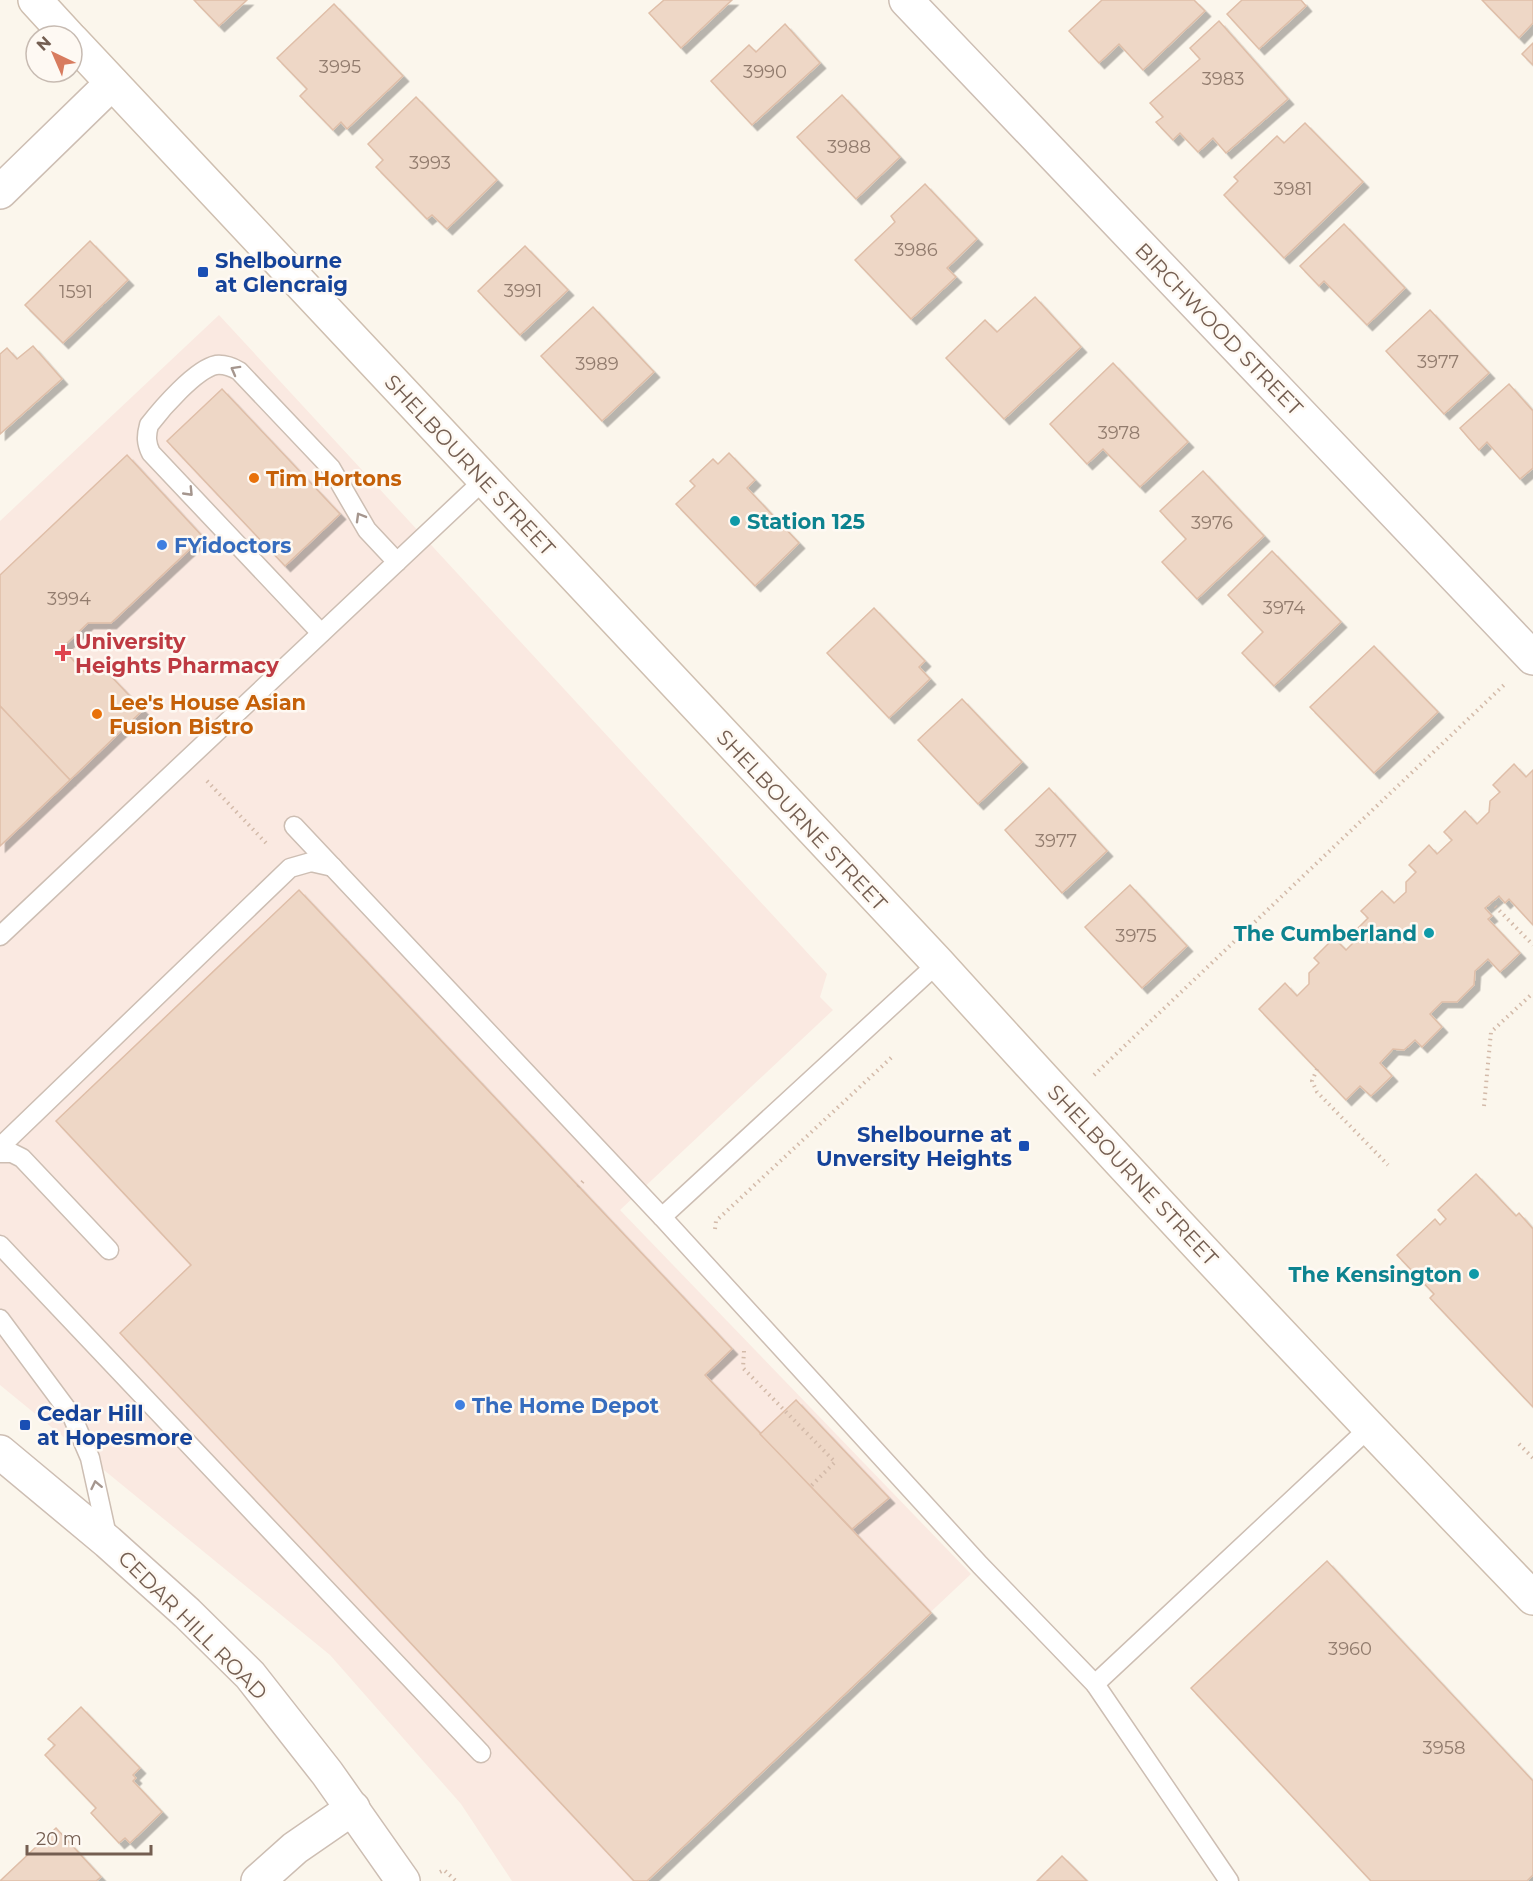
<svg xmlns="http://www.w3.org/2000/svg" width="1533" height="1881" font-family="Montserrat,sans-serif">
<defs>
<filter id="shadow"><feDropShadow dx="5.5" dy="5.5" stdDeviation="0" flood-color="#0004"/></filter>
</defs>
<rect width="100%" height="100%" fill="#fbf6ec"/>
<polygon fill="#fae9e1" points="219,315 827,974 820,997 833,1010 620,1210 971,1574 645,1881 512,1881 461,1804 330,1655 0,1385 0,521"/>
<g fill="#eed7c6" stroke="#dfbea8" stroke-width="1.5" filter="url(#shadow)">
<polygon points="194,0 247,0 219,26"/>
<polygon points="664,0 732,0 681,48 649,13"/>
<polygon points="1102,0 1194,0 1205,11 1143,70 1119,44 1099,63 1069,31"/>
<polygon points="1242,0 1301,0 1306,6 1259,49 1227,14"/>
<polygon points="1482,0 1533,0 1533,23 1519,38"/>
<polygon points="334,4 403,76 347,129 341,122 333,130 300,96 307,89 277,58"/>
<polygon points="1219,21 1288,99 1226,153 1213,138 1198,152 1180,133 1173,140 1156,122 1163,117 1150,103 1200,59 1190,48"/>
<polygon points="785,24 820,63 752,125 711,81 749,45 756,52"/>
<polygon points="1533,43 1533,65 1522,54"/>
<polygon points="842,95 900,157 856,199 797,137"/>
<polygon points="416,97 497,180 447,229 432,215 427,219 376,167 383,160 368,144"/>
<polygon points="1305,123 1363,182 1284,258 1224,195 1238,181 1234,177 1277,136 1284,143"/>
<polygon points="925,184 977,239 947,268 956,277 911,319 855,260 895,222 891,216"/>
<polygon points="1344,224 1405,288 1367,325 1324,281 1319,286 1300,266"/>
<polygon points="90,241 128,280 63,343 25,305"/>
<polygon points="525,246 568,290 520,335 478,291"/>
<polygon points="1035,297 1081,347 1004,419 946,358 985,320 997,332"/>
<polygon points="593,307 654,372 602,421 541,356"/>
<polygon points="1430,310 1489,373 1444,414 1386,351"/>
<polygon points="33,346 62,379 0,434 0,354 7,348 17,359"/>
<polygon points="1113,363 1188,442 1140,487 1103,449 1087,464 1050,424"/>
<polygon points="1509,384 1533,411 1533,468 1520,479 1487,442 1479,450 1460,428"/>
<polygon points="222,389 340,514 285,566 167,441"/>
<polygon points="729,453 755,480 747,488 799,543 755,586 676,504 695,486 690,481 713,459 718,464"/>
<polygon points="127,455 203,537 111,623 88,623 62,648 83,671 107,672 143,710 70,780 0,706 0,575"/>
<polygon points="1203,471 1264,536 1197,599 1162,562 1186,539 1160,511"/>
<polygon points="1272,551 1341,622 1274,686 1242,653 1263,632 1228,595"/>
<polygon points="874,608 925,661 919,667 930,679 889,718 827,653"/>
<polygon points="1374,646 1438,712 1374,773 1310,707"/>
<polygon points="962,699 1022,762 978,804 918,740"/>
<polygon points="0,706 70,780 0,846"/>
<polygon points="1514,764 1526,777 1533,770 1533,925 1509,899 1505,903 1499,896 1485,908 1492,916 1488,919 1520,953 1500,972 1488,959 1475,971 1474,985 1457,1002 1442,1002 1430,1014 1442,1027 1422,1047 1415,1040 1404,1050 1393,1049 1380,1063 1392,1076 1371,1096 1360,1086 1346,1100 1259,1009 1285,983 1297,996 1309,984 1309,973 1319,963 1314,958 1334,938 1346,950 1358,938 1358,928 1368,918 1361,911 1382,891 1394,903 1406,892 1406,882 1416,872 1409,865 1429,845 1437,854 1452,840 1444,832 1465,811 1477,824 1489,812 1490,801 1500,792 1493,785"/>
<polygon points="1049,788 1107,851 1062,893 1005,830"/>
<polygon points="1130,885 1187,946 1142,988 1085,927"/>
<polygon points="299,890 732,1349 705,1375 931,1613 647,1881 634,1881 120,1333 191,1265 56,1121"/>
<polygon points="1476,1174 1516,1216 1519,1213 1533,1229 1533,1407 1430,1298 1434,1294 1397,1255 1435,1219 1440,1225 1446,1219 1438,1210"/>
<polygon points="796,1400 889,1498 852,1529 760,1434"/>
<polygon points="1327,1561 1533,1781 1533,1875 1527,1881 1371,1881 1191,1688"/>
<polygon points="81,1707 140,1768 133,1775 136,1778 133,1781 162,1812 130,1843 125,1838 119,1843 91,1813 96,1808 45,1755 55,1745 48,1739"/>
<polygon points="56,1828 101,1877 96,1881 0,1881"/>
<polygon points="1062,1856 1087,1881 1037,1881"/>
</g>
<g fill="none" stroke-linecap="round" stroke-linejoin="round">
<g stroke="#cdbeb3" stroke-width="21">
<g id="service">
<path d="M321,633L151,453C146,443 146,436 149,425C162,408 196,369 216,365C225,364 232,367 239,371L331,468L367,530L397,562"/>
<polyline points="294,826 662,1217 938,963"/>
<polyline points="0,936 484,480"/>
<polyline points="0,1147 290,868 311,862 333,867"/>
<polyline points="0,1153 12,1153 22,1158 109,1250"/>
<polyline points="662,1217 980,1565 1095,1684 1229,1881"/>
<polyline points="0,1245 481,1753"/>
<polyline points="0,1319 72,1416 90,1458 108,1540"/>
<polyline points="1095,1684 1369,1428"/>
</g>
</g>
<g stroke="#cdbeb3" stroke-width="36">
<g id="minor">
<polyline points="906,0 1533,658"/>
<polyline points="0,192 112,83"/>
<polyline points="258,1881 295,1848 353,1808"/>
</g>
</g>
<g stroke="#cdbeb3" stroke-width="36">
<polyline id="tertiary" points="0,1452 108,1542 187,1613 250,1675 327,1773 403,1881"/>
</g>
<g stroke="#cfbfb0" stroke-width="36">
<g id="secondary">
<polyline points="35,0 68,36"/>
<path d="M72,40L938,963C1133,1178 1332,1390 1533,1598"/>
</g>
</g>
<g stroke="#d3baa9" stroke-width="4" stroke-dasharray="1.5 4.5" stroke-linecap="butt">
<polyline points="207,781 266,843"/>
<polyline points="1491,902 1533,945"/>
<polyline points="1317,1069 1312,1081 1317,1092 1388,1165"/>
<polyline points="1094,1075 1505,684"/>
<polyline points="1484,1106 1491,1032 1533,993"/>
<polyline points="578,1187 585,1179"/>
<polyline points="715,1229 716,1221 893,1056"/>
<polyline points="744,1351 743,1368 835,1462 811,1486"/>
<polyline points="1519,1444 1533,1458"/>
<polyline points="440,1872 444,1870 456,1881"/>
</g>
<use href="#service" stroke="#fff" stroke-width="18"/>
<use href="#minor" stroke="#fff" stroke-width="33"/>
<use href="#tertiary" stroke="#fff" stroke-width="33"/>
<use href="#secondary" stroke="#fff" stroke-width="33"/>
</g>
<defs><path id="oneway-chevron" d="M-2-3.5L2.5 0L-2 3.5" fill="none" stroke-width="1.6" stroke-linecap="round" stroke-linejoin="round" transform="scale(1.5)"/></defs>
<g stroke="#a5968e">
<use href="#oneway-chevron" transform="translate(235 370) rotate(-151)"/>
<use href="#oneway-chevron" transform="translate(189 492) rotate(46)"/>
<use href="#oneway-chevron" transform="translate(360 517) rotate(-120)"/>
<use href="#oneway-chevron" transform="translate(96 1485) rotate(-102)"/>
</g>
<g fill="#1a4fb4" stroke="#fef9f3" stroke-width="2">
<rect x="197" y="266" width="12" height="12" rx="3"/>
<rect x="1018" y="1140" width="12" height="12" rx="3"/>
<rect x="19" y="1419" width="12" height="12" rx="3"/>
</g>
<g fill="#e8710a" stroke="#fef9f3" stroke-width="2">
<circle cx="254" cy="478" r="6"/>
<circle cx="97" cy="714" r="6"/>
</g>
<g fill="#0f9aa8" stroke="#fef9f3" stroke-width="2">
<circle cx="735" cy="521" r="6"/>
<circle cx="1429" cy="933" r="6"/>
<circle cx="1474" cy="1274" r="6"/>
</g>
<g fill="#3f7fe0" stroke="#fef9f3" stroke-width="2">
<circle cx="162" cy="545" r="6"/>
<circle cx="460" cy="1405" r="6"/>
</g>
<path fill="#e0444e" stroke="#fef9f3" stroke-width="2" d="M60 644h6v6h6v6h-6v6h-6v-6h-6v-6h6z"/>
<g text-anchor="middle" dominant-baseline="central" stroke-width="5" stroke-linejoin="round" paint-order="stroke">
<g font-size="18" fill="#927c6e">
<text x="340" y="67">3995</text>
<text x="765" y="72">3990</text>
<text x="1223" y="79">3983</text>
<text x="849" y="147">3988</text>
<text x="430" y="163">3993</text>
<text x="1293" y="189">3981</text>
<text x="916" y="250">3986</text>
<text x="523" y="291">3991</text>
<text x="76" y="292">1591</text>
<text x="1438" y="362">3977</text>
<text x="597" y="364">3989</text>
<text x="1119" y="433">3978</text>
<text x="1212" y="523">3976</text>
<text x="69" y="599">3994</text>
<text x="1284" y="608">3974</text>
<text x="1056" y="841">3977</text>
<text x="1136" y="936">3975</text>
<text x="1350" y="1649">3960</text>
<text x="1444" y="1748">3958</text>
</g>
<g font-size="21" font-weight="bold" fill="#164399" stroke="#fef9f3" text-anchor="start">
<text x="215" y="260">Shelbourne<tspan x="215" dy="24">at Glencraig</tspan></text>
<text x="1012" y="1134" text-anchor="end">Shelbourne at<tspan x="1012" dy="24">Unversity Heights</tspan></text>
<text x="37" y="1413">Cedar Hill<tspan x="37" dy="24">at Hopesmore</tspan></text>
</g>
<g font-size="21" fill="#745e51" stroke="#fef9f3">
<text transform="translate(1219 329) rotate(46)">BIRCHWOOD STREET</text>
<text transform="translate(470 465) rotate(47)">SHELBOURNE STREET</text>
<text transform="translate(802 820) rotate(47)">SHELBOURNE STREET</text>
<text transform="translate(1133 1175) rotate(47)">SHELBOURNE STREET</text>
<text transform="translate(193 1625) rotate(45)">CEDAR HILL ROAD</text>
</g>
<g font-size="21" font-weight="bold" fill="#c56008" stroke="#fef9f3" text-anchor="start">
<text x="266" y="478">Tim Hortons</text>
<text x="109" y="702">Lee's House Asian<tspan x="109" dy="24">Fusion Bistro</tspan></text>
</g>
<g font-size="21" font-weight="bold" fill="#0d838f" stroke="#fef9f3" text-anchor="end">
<text x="747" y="521" text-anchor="start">Station 125</text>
<text x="1417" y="933">The Cumberland</text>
<text x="1462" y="1274">The Kensington</text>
</g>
<g font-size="21" font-weight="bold" fill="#366cbe" stroke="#fef9f3" text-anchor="start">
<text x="174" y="545">FYidoctors</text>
<text x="472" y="1405">The Home Depot</text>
</g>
<g font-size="21" font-weight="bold" fill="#be3a42" stroke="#fef9f3" text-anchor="start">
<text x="75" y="641">University<tspan x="75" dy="24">Heights Pharmacy</tspan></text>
</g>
</g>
<g transform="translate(54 54) rotate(316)"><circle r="28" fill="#fef9f3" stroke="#c7bbb2" stroke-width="1.5"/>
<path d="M0-4.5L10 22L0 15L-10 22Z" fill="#d87c5f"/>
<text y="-9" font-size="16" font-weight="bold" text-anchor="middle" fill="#745e51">N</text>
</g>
<path d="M27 1845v9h124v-9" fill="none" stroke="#745e51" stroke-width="3"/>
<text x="36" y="1845" font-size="18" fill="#745e51" stroke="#fef9f3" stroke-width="4.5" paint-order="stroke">20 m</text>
</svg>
